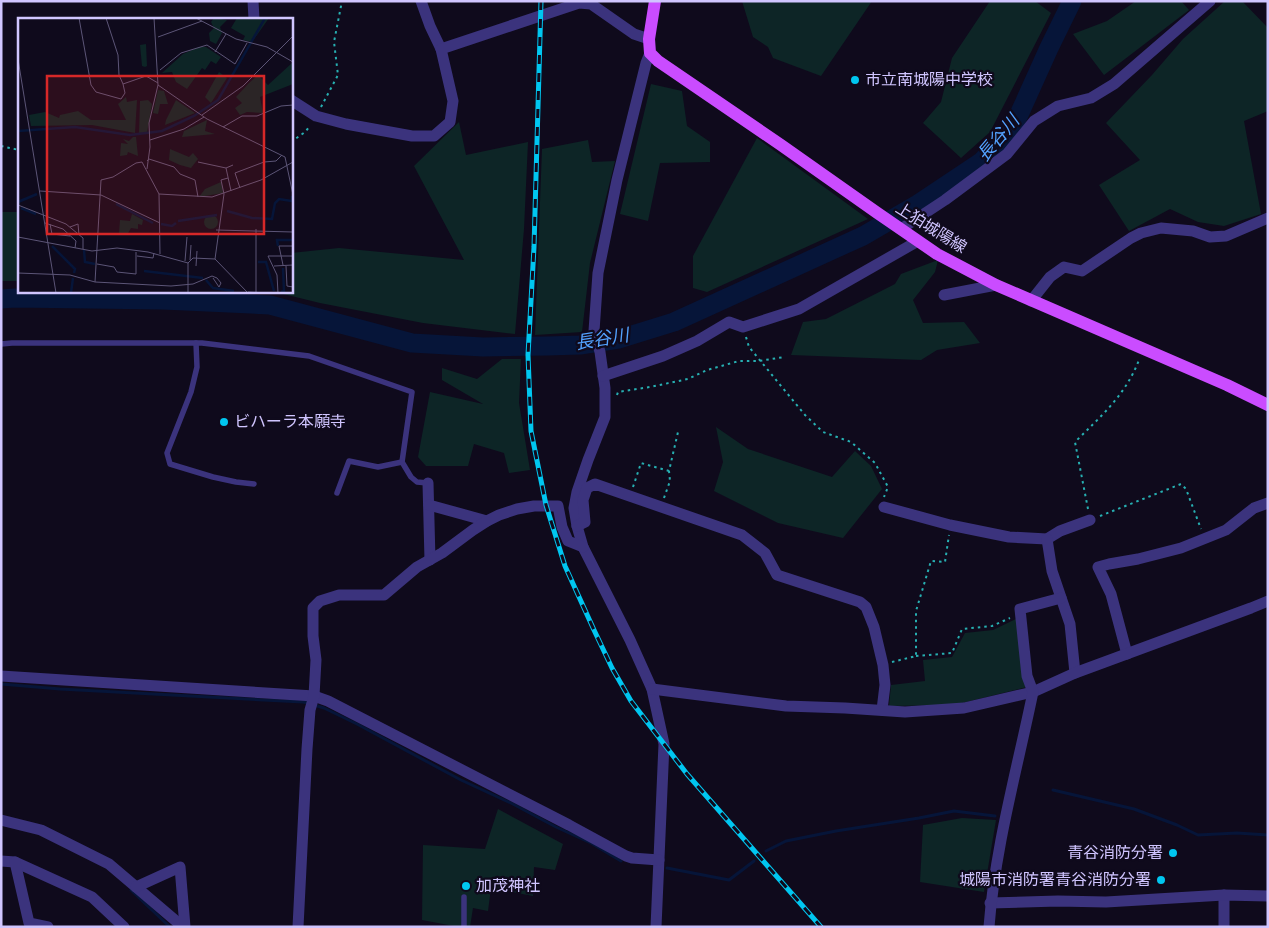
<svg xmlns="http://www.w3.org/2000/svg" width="1269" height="928" font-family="'Nunito Sans','Noto Sans JP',sans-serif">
<rect width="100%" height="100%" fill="#0f0a1c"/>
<g fill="#0d2526">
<polygon points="742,1 872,1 821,76 773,58 768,47 753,37"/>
<polygon points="990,1 1035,1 1051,13 990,132 961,158 923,123 941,102 952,58"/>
<polygon points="1136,1 1181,1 1189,10 1104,75 1073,34 1107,21"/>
<polygon points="1225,1 1242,1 1268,28 1268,111 1244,121 1261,214 1224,226 1198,222 1170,209 1129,231 1099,185 1140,160 1106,123 1152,75 1183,39"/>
<polygon points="651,84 682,91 687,126 710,142 710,162 660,163 648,221 620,214"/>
<polygon points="459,122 466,155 528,142 524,229 515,334 423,323 320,303 271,291 291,291 291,253 339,248 464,260 414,166"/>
<polygon points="757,138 868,219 707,292 693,288 693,256"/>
<polygon points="588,140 592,162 615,161 590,263 582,332 535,335 542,149"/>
<polygon points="1,212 19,212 17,234 19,235 19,281 1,281"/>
<polygon points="938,260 935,272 913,300 923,323 964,322 980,343 937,350 921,360 791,355 803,322 826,319 895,284 901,274"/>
<polygon points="502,359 521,359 519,403 530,470 509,473 504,453 474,444 468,466 426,466 418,457 430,392 483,404 442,380 442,368 477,379"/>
<polygon points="716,427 748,449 832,477 855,451 871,466 882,489 843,538 778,523 714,491 723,462"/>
<polygon points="1018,618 1027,687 954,705 889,706 891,685 925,681 923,660 952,657 965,633 993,630"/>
<polygon points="498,809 563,844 555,870 534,867 533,896 491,888 488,911 473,908 470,927 459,927 422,920 423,845 485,849"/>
<polygon points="962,818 996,820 984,892 920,882 923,825"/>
</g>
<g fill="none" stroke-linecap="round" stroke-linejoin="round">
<g stroke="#061539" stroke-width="3">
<polyline points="1,684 60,689 303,702 308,703"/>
<polyline points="314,705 324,708 357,724 461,780 511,803 556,827 591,843 621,861"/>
<polyline points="1053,790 1134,809 1177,825 1198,835 1237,833 1268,835"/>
<polyline points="766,851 786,841 836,831 919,818 954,811 995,816"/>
<polyline points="667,868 729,880 754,861"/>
<polyline points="131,890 170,927"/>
</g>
<polyline stroke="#061539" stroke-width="19" points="1,299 15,298 163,300 270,305 412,343 483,347 548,346 580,345 619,339 674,322 863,236 918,204 981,162 1000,141 1017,119 1049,48 1072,1"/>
<g stroke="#27afb1" stroke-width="2" stroke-dasharray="2.5 4" stroke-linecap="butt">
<polyline points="321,107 338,75 334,42 342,1"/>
<polyline points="291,142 305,132 310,126"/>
<polyline points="1,146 19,150"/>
<polyline points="746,337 749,347 805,415 823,432 851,442 875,463 888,487 884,497"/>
<polyline points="617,395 618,392 650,387 688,379 707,370 739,361 759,361 784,357"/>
<polyline points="633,487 641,463 669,471"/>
<polyline points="664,498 670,481 669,471 678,432"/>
<path d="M1088,509L1075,442C1101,416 1125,396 1139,360"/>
<polyline points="1100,516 1181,484 1186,489 1201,529"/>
<polyline points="916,656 952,653 962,629 992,626 1010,618"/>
<polyline points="892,662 916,656 916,611 931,561 945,562 949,535"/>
</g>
<g stroke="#3b337d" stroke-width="5.5">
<polyline points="196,343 197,367 191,392 167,453 170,464 213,477 236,482 254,484"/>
<polyline points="1,344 12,343 202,343 309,356 412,392 402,462 411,477 417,482 428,483"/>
<polyline points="337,493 349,461 378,467 402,462"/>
<polyline points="464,927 464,897"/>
</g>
<g stroke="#3b337d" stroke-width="11">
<polyline points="253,1 254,19"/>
<polyline points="421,1 430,26 441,49"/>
<polyline points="650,53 646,63 617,180 598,273 594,331 600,352 605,388 605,417 588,460 577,492 574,508 577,526 583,547 630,640 652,689 664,744 656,927"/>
<polyline points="291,100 316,116 346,124 412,136 434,136 450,122 453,101 441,49 579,3 591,4 634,34 649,39"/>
<polyline points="901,229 945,200 1007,154 1034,121 1058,106 1091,98 1114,84 1210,1"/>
<polyline points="944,295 996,285"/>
<polyline points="1031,301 1050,277 1064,267 1082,271 1131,238 1141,233 1161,228 1193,231 1210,237 1226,236 1268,218"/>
<polyline points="603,376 663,356 697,341 729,322 743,327 799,309 918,241"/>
<polyline points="428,483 430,560"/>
<polyline points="429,505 487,521"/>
<polyline points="884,507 950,525 1009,537 1047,539 1060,531 1090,520"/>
<polyline points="577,526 585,522 583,500 587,488 595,484 742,535 765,553 777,575 860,602 866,607 874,627 883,665 885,685 882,710"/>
<polyline points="1047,539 1052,571 1070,624 1075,673"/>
<polyline points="1127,654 1111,594 1098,567 1109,564 1138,559 1181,548 1226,530 1254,508 1268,503"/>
<polyline points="1,676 314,696 328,701 569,825 626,856 632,858 659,860"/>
<polyline points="652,689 786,706 845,708 905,712 964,708 1033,692 1075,673 1251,608 1268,601"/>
<polyline points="1,820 41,830 109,864 183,927"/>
<polyline points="1,861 15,862 92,897 124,927"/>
<polyline points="15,862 29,923 48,927"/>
<polyline points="136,887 180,867 185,927"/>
<polyline points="1224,895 1224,927"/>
<polyline points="990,903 1058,901 1106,902 1224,895 1268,896"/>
<polyline points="298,927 307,749 310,710 314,696 316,660 313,636 313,608 320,601 339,595 384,595 417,567 442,553 473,530 487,521 499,515 517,509 534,506 558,506 562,527 568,541 583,547"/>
<path d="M989,927C995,847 1017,770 1033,692L1027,676L1020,609L1061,598"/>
</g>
<polyline stroke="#ca4cff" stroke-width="12" points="655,1 649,39 650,53 658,61 781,145 876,212 937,254 996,285 1227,385 1268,405"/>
<g stroke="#00c6f0" stroke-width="5">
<polyline id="rail" points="541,1 534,247 528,355 531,431 546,505 565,566 594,630 612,668 631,701 687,774 821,927"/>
</g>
<use href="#rail" stroke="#0f0a1c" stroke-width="3" stroke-dasharray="9" stroke-linecap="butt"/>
</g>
<g fill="#00c6f0" stroke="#0f0a1c" stroke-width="2">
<circle cx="855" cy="80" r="5"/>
<circle cx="224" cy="422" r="5"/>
<circle cx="1173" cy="853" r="5"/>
<circle cx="1161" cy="880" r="5"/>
<circle cx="466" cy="886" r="5"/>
</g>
<g text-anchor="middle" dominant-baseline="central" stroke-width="4.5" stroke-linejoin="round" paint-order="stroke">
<g font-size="16" fill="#d0c5ff" stroke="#0f0a1c" text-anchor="start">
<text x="865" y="80">市立南城陽中学校</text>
<text x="234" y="422">ビハーラ本願寺</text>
<text x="1163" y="853" text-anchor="end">青谷消防分署</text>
<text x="1151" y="880" text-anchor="end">城陽市消防署青谷消防分署</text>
<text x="476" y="886">加茂神社</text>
</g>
<g font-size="16" fill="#d0c5ff" stroke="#0f0a1c">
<text transform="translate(931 228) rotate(32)">上狛城陽線</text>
</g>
<g font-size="18" font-style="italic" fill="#53a2ff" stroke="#0f0a1c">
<text transform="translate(998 138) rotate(-50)">長谷川</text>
<text transform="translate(602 339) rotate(-9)">長谷川</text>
</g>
</g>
<g transform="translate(18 18)">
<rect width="275" height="275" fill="#0f0a1c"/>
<path d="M196,0L209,2L202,9L204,15L198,26L192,23L191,15L196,10L193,4ZM219,0H251L234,24L225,22L227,18L213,10ZM128,26L129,48L127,49L124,48L122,27ZM181,29H188L203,39L198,46L193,43L187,52L184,50L169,71L158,64L154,54L144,55L165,36ZM274,45L275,66L242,79L245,95L229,94L222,97L217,90L224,85L218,79L231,65L240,57L250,67ZM201,54L209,60L193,85L187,79ZM140,72L146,73L150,86H142L140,96L135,95ZM108,79L109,84L119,82L117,115L74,107L13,108L11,97L27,94L41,100L42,97L60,93L73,102H108L100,86ZM130,82L134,86L129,115H121L122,83ZM158,82L177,95L147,107L148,102ZM189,102L187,113L197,116L164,119L166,113ZM115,119H118L120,138L110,134L109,137L102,138L103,125L110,126L105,121L111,123ZM152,131L171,139L175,135L180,141L173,150L162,147L151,142ZM203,164L205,175L181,179L187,171ZM114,196L125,202L124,207L120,206V211L113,210L109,217L101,215L102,202L112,203ZM186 204a7 7 0 1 1 14 0a7 7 0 1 1-14 0Z" fill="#0d2526"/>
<path fill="none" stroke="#061539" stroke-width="2.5" d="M0,113L57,109L112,117L144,113L176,98L200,82L247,0M0,184L19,176M98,186L135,205M3,190L18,196M209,193L234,200L254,201L257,185L261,181L274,183V178M160,203L199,197M143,206L154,208L158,205M34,228L57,251L56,255M260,228L259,222H275M66,232L67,244L77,246M240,244H248L256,273M126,253L185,260M188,262L195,270L216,273M263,274L266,273L265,250M53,275L55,260"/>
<path fill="none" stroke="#5c5577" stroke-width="1" d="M61,0L73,67L78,74L103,81L107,75L105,66L128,58L140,65M88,0L100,37L101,57L105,66M136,0L140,67L189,101L267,139L275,177M178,0L218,21L249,29L275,44M140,19L184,3M197,34L208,16M0,41L38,275M142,52L163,35L189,27L217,46L229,25M184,97L225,68L275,18M205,109L224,98H239L263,88L275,87M132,122L166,111L186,99M129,143L131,141L156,149L162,156L177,162L180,179M180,144L208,150L215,147M208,150L213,173M129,151L132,129L131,105L140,67M222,170L217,155L246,144L258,143L264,137M22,173L83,177L142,205M141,176L194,179L243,162L275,144M0,187L48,206L65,220V231M27,205L45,211L58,223L57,230M32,206L34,216L52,218M52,209L60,206L61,217M238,211V274M198,212L275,214M0,219L74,233L99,230L130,234L170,245M119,238L135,240L136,235M197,241L230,275M172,242L173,227M167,243L169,219M170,245L175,240L197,241L206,176L203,162L210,160M170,245V275M79,246L96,249L99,254L118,256V234M265,247L261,228H275M178,248L179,233M256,248L275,247M268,248L269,268L275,269M0,255L52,257L77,264L153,268L175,266L194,258L199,260L203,265L201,269L195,260M77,264L83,162L95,159L118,145L124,144L141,176L142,236M230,274L251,275M260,275L259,257L250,238H275"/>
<path fill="#d62828" fill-opacity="0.15" stroke="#d62828" stroke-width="2.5" d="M29,58H246V216H29Z"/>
<rect width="275" height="275" fill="none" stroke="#d0c5ff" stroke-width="2.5"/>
</g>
<rect width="1269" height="928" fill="none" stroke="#d0c5ff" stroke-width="5"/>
</svg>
